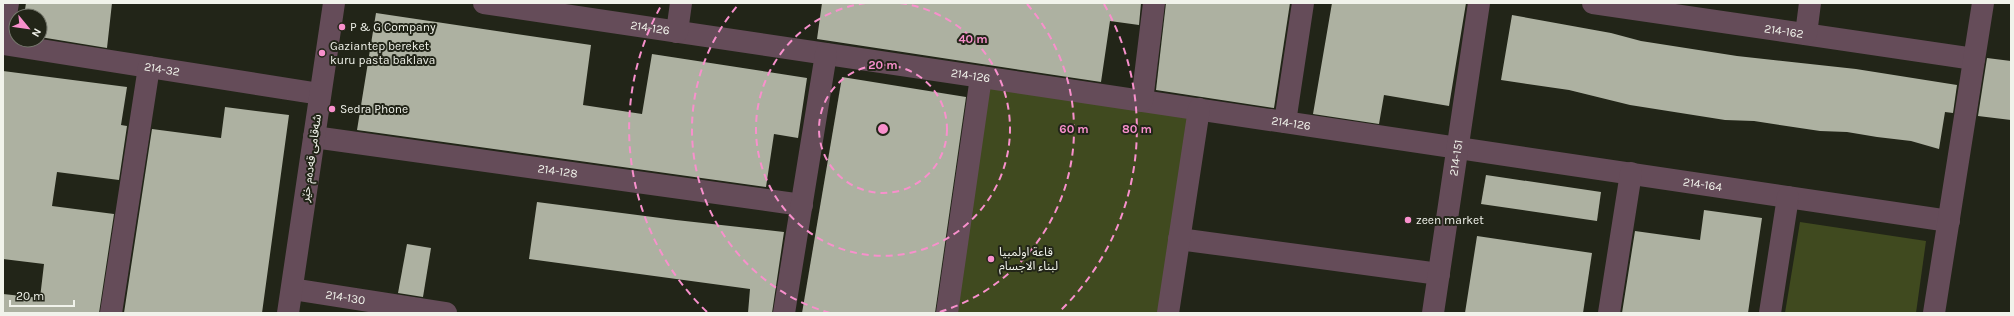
<svg xmlns="http://www.w3.org/2000/svg" width="2014" height="316" font-family="Karla,'Noto Sans Arabic',sans-serif">
<rect width="100%" height="100%" fill="#222518"/>
<g fill="#404a1f">
<polygon points="981,77 1199,109 1168,313 945,313"/>
<polygon points="1800,222 1926,241 1916,313 1785,313"/>
</g>
<g fill="#adb1a1">
<polygon points="26,3 112,3 107,48 40,37 40,16 24,16"/>
<polygon points="822,3 1141,3 1139,25 1110,21 1101,82 817,39"/>
<polygon points="1166,3 1290,3 1274,108 1156,90"/>
<polygon points="1332,3 1466,3 1449,106 1384,95 1379,124 1313,114"/>
<polygon points="376,13 591,45 583,105 642,114 652,54 807,78 798,138 774,134 766,187 357,130"/>
<polygon points="1512,15 1611,33 1641,41 1737,56 1856,69 1957,85 1953,113 1945,112 1939,149 1911,141 1877,137 1847,132 1820,131 1754,121 1725,120 1630,105 1569,90 1501,80"/>
<polygon points="1987,58 2011,61 2011,120 1978,116"/>
<polygon points="3,71 127,87 121,125 127,126 119,180 57,172 52,206 114,214 99,313 3,313 3,294 40,298 44,264 3,259"/>
<polygon points="842,77 966,97 935,313 802,313"/>
<polygon points="225,107 289,115 262,313 124,313 152,129 221,138"/>
<polygon points="1486,175 1601,192 1597,221 1481,204"/>
<polygon points="537,202 676,220 784,232 772,313 748,313 750,289 529,259"/>
<polygon points="1704,210 1762,218 1748,313 1622,313 1635,231 1700,240"/>
<polygon points="1477,236 1592,253 1583,313 1465,313"/>
<polygon points="407,244 431,248 423,297 398,293"/>
</g>
<g fill="none" stroke-linecap="round" stroke-linejoin="round">
<g stroke="#654c59" stroke-width="22">
<path id="s1" d="M484,3L1949,221"/>
<path id="s2" d="M1593,3L1974,59"/>
<polyline points="677,32 681,3"/>
<polyline points="3,33 8,3"/>
<polyline points="1806,34 1810,3"/>
<path id="s3" d="M3,44L320,94"/>
<polyline points="1142,101 1154,3"/>
<polyline points="1285,122 1303,3"/>
<path id="s4" d="M314,137L802,205"/>
<polyline points="1179,239 1439,274"/>
<path id="s5" d="M292,289L446,313"/>
<polyline points="111,313 149,67"/>
<polyline points="784,313 826,54"/>
<polyline points="947,313 981,77"/>
<polyline points="1168,313 1199,109"/>
<polyline points="1609,313 1631,173"/>
<polyline points="1770,313 1788,197"/>
<polyline points="1934,313 1983,3"/>
</g>
<g stroke="#654c59" stroke-width="22">
<polyline points="288,313 334,3"/>
<path id="s6" d="M1433,313L1479,3"/>
</g>
</g>
<g fill="none" stroke="#f890cc" stroke-width="2" stroke-dasharray="7 5">
<circle cx="883" cy="129" r="64"/>
<path d="M900 3A127 127 0 1 1 866 3"/>
<path d="M830 313A191 191 0 0 1 739 4M1027 4A191 191 0 0 1 936 313"/>
<path d="M707 312A254 254 0 0 1 662 4M1104 4A254 254 0 0 1 1059 312"/>
</g>
<g fill="#f890cc" stroke="#222518" stroke-width="1.5">
<circle cx="342" cy="27" r="4"/>
<circle cx="322" cy="53" r="4"/>
<circle cx="332" cy="109" r="4"/>
<circle cx="1408" cy="220" r="4"/>
<circle cx="991" cy="259" r="4"/>
</g>
<g text-anchor="middle" dominant-baseline="central" stroke-width="4" stroke-linejoin="round" paint-order="stroke">
<g font-size="12" fill="#f1f3eb" stroke="#222518" text-anchor="start">
<text x="350" y="27">P &amp; G Company</text>
<text x="330" y="46">Gaziantep bereket<tspan x="330" dy="14">kuru pasta baklava</tspan></text>
<text x="340" y="109">Sedra Phone</text>
<text x="1416" y="220">zeen market</text>
<text x="999" y="252">قاعة اولمبيا<tspan x="999" dy="14">لبناء الاجسام</tspan></text>
</g>
<g font-size="12" fill="#f1f3eb" stroke="#222518">
<text stroke="none"><textPath href="#s1" startOffset="168">214-126</textPath></text>
<text stroke="none"><textPath href="#s2" startOffset="193">214-162</textPath></text>
<text stroke="none"><textPath href="#s3" startOffset="161">214-32</textPath></text>
<text stroke="none"><textPath href="#s1" startOffset="492">214-126</textPath></text>
<text stroke="none"><textPath href="#s1" startOffset="816">214-126</textPath></text>
<text transform="translate(311 158) rotate(-82)">شەقامی قەدەم خێر</text>
<text stroke="none"><textPath href="#s6" startOffset="157">214-151</textPath></text>
<text stroke="none"><textPath href="#s4" startOffset="246">214-128</textPath></text>
<text stroke="none"><textPath href="#s1" startOffset="1232">214-164</textPath></text>
<text stroke="none"><textPath href="#s5" startOffset="54">214-130</textPath></text>
</g>
</g>
<circle cx="883" cy="129" r="6" fill="#f890cc" stroke="#222518" stroke-width="2"/>
<g font-size="12" text-anchor="middle" font-weight="bold" fill="#f890cc" stroke="#222518" stroke-width="4" stroke-linejoin="round" paint-order="stroke">
<text x="973" y="43">40 m</text>
<text x="883" y="69">20 m</text>
<text x="1074" y="133">60 m</text>
<text x="1137" y="133">80 m</text>
</g>
<rect width="2014" height="316" fill="none" stroke="#f1f3eb" stroke-width="8"/>
<g transform="translate(28 28) rotate(119)"><circle r="19" fill="#222518" stroke="#75776c"/>
<path d="M0-3L7 15L0 10L-7 15Z" fill="#f890cc"/>
<text y="-6" font-size="11" font-weight="bold" text-anchor="middle" fill="#f1f3eb">N</text>
</g>
<path d="M10 300v6h64v-6" fill="none" stroke="#f1f3eb" stroke-width="2"/>
<text x="16" y="300" font-size="12" fill="#f1f3eb" stroke="#222518" stroke-width="3" paint-order="stroke">20 m</text>
</svg>
